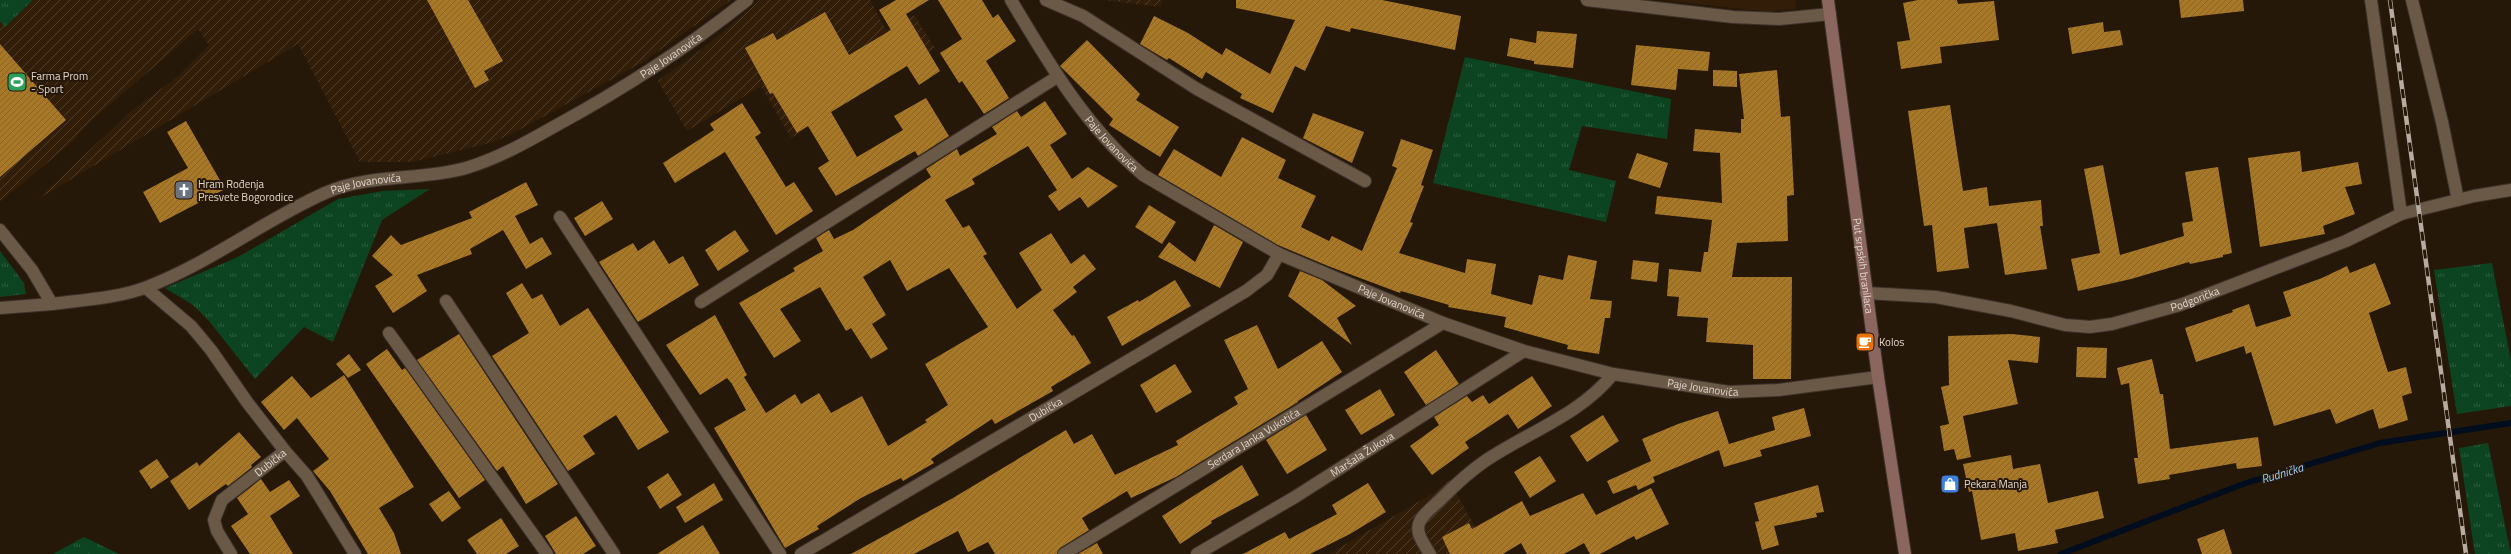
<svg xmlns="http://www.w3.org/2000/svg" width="2511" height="554" font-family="'Titillium Web',sans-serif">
<defs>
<pattern id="industrial-furrows" width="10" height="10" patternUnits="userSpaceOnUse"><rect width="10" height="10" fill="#311d08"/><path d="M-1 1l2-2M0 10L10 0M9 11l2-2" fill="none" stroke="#4f3d2b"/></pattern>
<pattern id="grass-tufts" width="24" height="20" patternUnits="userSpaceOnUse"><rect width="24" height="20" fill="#0c4422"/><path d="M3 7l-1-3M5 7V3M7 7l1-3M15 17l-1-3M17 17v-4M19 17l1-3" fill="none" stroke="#2f5e41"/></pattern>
<pattern id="building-hatch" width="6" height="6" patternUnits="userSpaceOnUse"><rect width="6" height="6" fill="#a97826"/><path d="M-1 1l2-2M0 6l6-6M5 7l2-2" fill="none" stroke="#85642e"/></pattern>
</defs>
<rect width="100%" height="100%" fill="#261809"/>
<polygon fill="#311d08" points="1664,0 1795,0 1796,9 1766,12"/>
<g fill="url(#industrial-furrows)">
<polygon points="33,0 731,0 643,62 521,129 494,142 412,162 360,162 298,44 38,199 130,112 177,77 209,45 198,29 91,121 71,143 0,202 0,21 5,27"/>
<polygon points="760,0 870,0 886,30 914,15 935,48 791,138 761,86 687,131 658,81 711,42"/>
<polygon points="1104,0 1162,0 1161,7 1111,1"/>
<polygon points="1449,480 1490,554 1329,554 1435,492"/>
</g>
<g fill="url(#grass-tufts)">
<polygon points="0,0 33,0 5,27 0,21"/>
<polygon points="1465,57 1671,99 1667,139 1582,126 1569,170 1616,181 1606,222 1433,183"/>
<polygon points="430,189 382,220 333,342 304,327 255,379 209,321 193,305 165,288 238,257 338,199 383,191"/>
<polygon points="0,251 24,283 26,294 0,297"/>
<polygon points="2492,263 2511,361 2511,406 2457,414 2434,270"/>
<polygon points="2488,443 2511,554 2475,554 2459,448"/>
<polygon points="84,537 119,554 53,554"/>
</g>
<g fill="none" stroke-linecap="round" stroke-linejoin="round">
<polyline stroke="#000d1e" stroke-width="6" points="2061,554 2246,483 2380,443 2511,423"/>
</g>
<g fill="url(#building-hatch)">
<polygon points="427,0 468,0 503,61 484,71 489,80 475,88"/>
<polygon points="896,0 929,0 906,14 940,71 919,85 907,66 831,112 857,157 903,130 894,116 926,98 949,136 918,156 915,151 836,196 818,168 829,161 808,126 797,133 773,93 770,94 745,48 773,33 777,40 825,12 849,55 891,30 879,10"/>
<polygon points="938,0 982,0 993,18 998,14 1016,41 986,61 1009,98 984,114 962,81 959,83 940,53 962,39"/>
<polygon points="1236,0 1382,0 1461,16 1455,50 1351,28 1350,32 1326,26 1305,71 1295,66 1273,113 1240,98 1242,94 1206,72 1202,79 1169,58 1167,60 1140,44 1154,16 1188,33 1222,55 1226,48 1270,74 1295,20 1236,8"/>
<polygon points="1918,0 1957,0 1958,4 1994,1 1999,40 1940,47 1942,63 1901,69 1897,42 1910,40 1903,3"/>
<polygon points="2179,0 2243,0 2244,11 2181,18"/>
<polygon points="2103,22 2104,32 2120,30 2123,45 2072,54 2068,28"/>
<polygon points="1537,31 1577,34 1573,68 1534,64 1534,61 1507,56 1510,38 1536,43"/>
<polygon points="1087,40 1140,94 1136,100 1179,127 1160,157 1109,125 1113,119 1060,66"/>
<polygon points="0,44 66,120 0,177"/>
<polygon points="1636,45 1710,52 1708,71 1678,69 1676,90 1631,85"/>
<polygon points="1713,70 1737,71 1737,87 1713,86"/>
<polygon points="1777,70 1781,117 1790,116 1794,195 1787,196 1788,241 1737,243 1732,277 1792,277 1791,379 1753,379 1753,345 1706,342 1708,318 1677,316 1679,297 1667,296 1669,269 1701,272 1704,252 1708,252 1712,220 1655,214 1657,196 1722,203 1720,153 1693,151 1695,129 1741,133 1741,119 1744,119 1739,74"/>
<polygon points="1045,101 1067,134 1050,145 1072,179 1088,167 1118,186 1088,208 1080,197 1059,211 1048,196 1057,190 1028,146 972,179 975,184 945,200 963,228 969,225 987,254 983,256 1017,309 1042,290 1019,253 1051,233 1071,264 1084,254 1096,269 1073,287 1077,292 1053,310 1072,336 1074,335 1091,363 1051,387 1053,391 995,424 992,419 931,459 934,463 903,481 901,478 861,498 817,526 819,529 785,548 714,428 746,410 732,384 727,378 700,395 666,345 715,315 747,375 744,377 766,413 795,394 801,404 819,393 831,413 862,396 888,446 927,422 925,420 948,405 925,364 988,327 949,268 907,291 890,260 863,277 886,315 872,324 888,349 871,359 851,328 846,331 820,287 780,309 801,341 774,358 739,303 795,271 793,268 823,251 816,238 829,230 834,239 853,230 931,177 926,169 957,149 960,156 997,134 992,127 1017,111 1021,117"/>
<polygon points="742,103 761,133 755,137 786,187 794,182 813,211 776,235 725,152 675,183 663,163 714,130 710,124"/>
<polygon points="1950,105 1963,191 1987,187 1989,206 2041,200 2043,226 2040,226 2047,269 2005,275 1997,223 1964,228 1969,268 1937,272 1932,225 1924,226 1908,111"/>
<polygon points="1313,113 1364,132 1352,163 1303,138"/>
<polygon points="186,121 225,189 160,223 143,192 188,168 167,132"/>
<polygon points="1242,137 1286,160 1278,178 1316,196 1301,227 1329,241 1332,236 1362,251 1397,168 1392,166 1401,139 1433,150 1421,185 1424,186 1410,222 1413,223 1399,253 1465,273 1467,259 1496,264 1491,294 1532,305 1539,275 1563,280 1568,255 1597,261 1590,299 1612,301 1610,318 1605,318 1599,354 1567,349 1568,345 1504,327 1506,317 1448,307 1449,305 1401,291 1400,293 1328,266 1278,245 1158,175 1174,149 1221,177"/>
<polygon points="2300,151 2302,172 2358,162 2362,184 2345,187 2355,214 2323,226 2325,234 2260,247 2248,158"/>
<polygon points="1637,153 1668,163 1660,188 1628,178"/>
<polygon points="2103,165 2120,255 2184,236 2182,223 2193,221 2185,172 2218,167 2232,253 2223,255 2223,257 2190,264 2189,262 2131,279 2078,291 2071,259 2100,253 2084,169"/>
<polygon points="526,182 538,205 515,216 530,244 542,237 552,254 526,269 503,230 470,249 472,254 417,275 427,291 393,313 375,286 393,275 372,256 391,235 401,245 472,218 469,212"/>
<polygon points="602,201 613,219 585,236 574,218"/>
<polygon points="1149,205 1176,222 1162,244 1135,227"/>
<polygon points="1214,225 1243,242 1220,288 1158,257 1169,242 1195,262"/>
<polygon points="735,230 749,251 718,271 705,250"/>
<polygon points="654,240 669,264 683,256 699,285 638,322 599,262 633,243 638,251"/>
<polygon points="1633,260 1659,263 1657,282 1631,279"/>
<polygon points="2375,263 2391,304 2369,313 2388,372 2406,367 2412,393 2402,396 2408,420 2379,429 2373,409 2336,424 2330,409 2274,426 2251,352 2246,354 2244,346 2196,362 2185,328 2233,312 2232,310 2249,304 2256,327 2291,316 2283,292 2322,278 2347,266 2350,273"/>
<polygon points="1300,271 1322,280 1356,306 1337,318 1352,345 1288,296"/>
<polygon points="1175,280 1191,306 1122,346 1107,317 1138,300 1139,302"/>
<polygon points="522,283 532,299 542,294 560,326 588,308 669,432 638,450 616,415 583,436 595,454 568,471 492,356 529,333 506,293"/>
<polygon points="1257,325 1278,369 1322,341 1342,372 1298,401 1298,402 1176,477 1131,498 1127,491 1082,518 1089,530 1060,548 1057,554 995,554 988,542 968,552 958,531 914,554 851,554 953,498 1066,430 1074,444 1092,434 1115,475 1178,445 1176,441 1238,404 1234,397 1248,389 1224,340"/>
<polygon points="459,334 558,484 526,504 503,466 497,471 417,360"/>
<polygon points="2012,334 2040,337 2038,363 2008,360 2018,404 1963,416 1971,457 1957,460 1954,449 1944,451 1940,426 1949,424 1941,387 1949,385 1948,336"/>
<polygon points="2077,347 2107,348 2106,378 2076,377"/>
<polygon points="387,349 402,370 405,368 485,480 459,498 366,364"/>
<polygon points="1436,350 1459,384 1426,405 1404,372"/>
<polygon points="349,354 361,370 348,378 336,364"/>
<polygon points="2152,359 2160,394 2163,394 2170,449 2258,437 2262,466 2237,469 2236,463 2169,475 2170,479 2138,484 2134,458 2138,458 2129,383 2121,385 2117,368"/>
<polygon points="1175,364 1192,392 1156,413 1140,385"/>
<polygon points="344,375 414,487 379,508 394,533 401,554 368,554 330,491 313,471 329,459 297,418 284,430 261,402 292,376 311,398"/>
<polygon points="1532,376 1552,406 1518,429 1508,414 1465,442 1469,448 1432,475 1410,446 1439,425 1434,417 1467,396 1472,402 1483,395 1489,404"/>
<polygon points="1380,389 1395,415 1361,435 1345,410"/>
<polygon points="1804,408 1811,436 1760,450 1762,456 1724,467 1719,450 1653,477 1655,482 1638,490 1636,485 1613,494 1607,481 1651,461 1642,439 1678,424 1718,411 1729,444 1775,430 1772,417"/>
<polygon points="1306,415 1327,450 1287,474 1266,440"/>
<polygon points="1603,415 1619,441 1587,462 1570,436"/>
<polygon points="239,432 261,457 251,465 252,467 228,486 226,484 189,510 170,481 197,462 199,466"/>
<polygon points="2011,455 2013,469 2040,464 2048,503 2098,491 2104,518 2055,530 2058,543 2018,551 2015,533 1981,540 1972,491 1969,492 1963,464"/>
<polygon points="1540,456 1556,481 1530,498 1514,472"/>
<polygon points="157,459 169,477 151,489 139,471"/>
<polygon points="1242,465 1259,495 1211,521 1212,523 1180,544 1162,516"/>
<polygon points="668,473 682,495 660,509 647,487"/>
<polygon points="261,479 270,492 289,480 300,496 270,516 293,554 250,554 231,526 248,514 237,498"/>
<polygon points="714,483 723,500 685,523 676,507"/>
<polygon points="1368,483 1386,512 1350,534 1310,554 1243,554 1285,532 1289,539 1337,514 1332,505"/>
<polygon points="1818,485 1824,512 1816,513 1817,517 1774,526 1779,545 1762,550 1755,522 1759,521 1754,503"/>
<polygon points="1651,488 1669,524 1636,540 1634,536 1600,554 1590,554 1584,543 1564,554 1527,554 1521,543 1503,554 1450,554 1442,537 1469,523 1472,529 1522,501 1530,516 1583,493 1596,515"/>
<polygon points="449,491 461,508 442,522 429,504"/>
<polygon points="576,516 596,546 583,554 556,554 545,536"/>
<polygon points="501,518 519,546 506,554 477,554 467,540"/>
<polygon points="703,525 720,554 657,554"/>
<polygon points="2224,529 2232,554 2202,554 2197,539"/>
<polygon points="1097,543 1103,554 1078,554"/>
</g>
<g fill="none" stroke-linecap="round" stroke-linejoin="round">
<g stroke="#3d322d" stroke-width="14">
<g id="street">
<path id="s1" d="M1011,0C1049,64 1086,127 1143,175L1279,254L1443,323L1524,351L1613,374L1729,392L1778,390L1878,377"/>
<polyline points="1046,0 1083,16 1197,89 1365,181"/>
<polyline points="1587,0 1733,17 1779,19 1830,14"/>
<polyline points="2371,0 2401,214"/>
<polyline points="2412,0 2442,122 2458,200"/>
<polyline points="560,217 780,554"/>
<path id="s2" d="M0,230L32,270L52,304C82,300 119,298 147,287C210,263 264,220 325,193C370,173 420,181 466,168C499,158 527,142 557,125C623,89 688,47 747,0"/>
<polyline points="146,288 191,326 211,350 247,402 285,451"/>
<path id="s3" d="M1866,293L1936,297L2011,311L2065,325L2090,327L2112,324L2180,305L2346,241L2401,214L2474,196L2511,190"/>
<polyline points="446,301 614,554"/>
<polyline points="701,302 1057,77"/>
<polyline points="0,308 52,304"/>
<polyline points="389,333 547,554"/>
<path id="s4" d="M231,554L217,531L214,520L222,500L285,451L307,476L355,554"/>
<path id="s5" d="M801,554L1246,291L1267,275L1279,254"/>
<path id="s6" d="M1064,554L1443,323"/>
<path id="s7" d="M1197,554L1295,497L1524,351"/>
<path d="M1430,554C1424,544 1414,532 1420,521C1424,513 1435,505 1441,499C1455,485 1469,472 1485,461C1528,432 1580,415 1613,374"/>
</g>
</g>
<g stroke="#3d322d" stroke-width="14">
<g id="secondary">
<path id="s8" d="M1828,0L1878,377L1905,554"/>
</g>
</g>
<use href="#street" stroke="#6b5948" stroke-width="12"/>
<use href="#secondary" stroke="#8b665e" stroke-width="12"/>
<g stroke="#b8aca2" stroke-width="4.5">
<polyline id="rail" points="2390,0 2466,554"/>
</g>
<use href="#rail" stroke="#261809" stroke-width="3" stroke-dasharray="9" stroke-linecap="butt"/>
</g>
<defs>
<g id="stadium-square" transform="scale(1)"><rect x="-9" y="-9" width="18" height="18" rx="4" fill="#2e9e5b" stroke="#261809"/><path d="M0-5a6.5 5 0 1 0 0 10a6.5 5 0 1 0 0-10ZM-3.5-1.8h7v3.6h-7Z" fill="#fff"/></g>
<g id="church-square" transform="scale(1)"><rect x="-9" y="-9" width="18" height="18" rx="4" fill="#6b7280" stroke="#261809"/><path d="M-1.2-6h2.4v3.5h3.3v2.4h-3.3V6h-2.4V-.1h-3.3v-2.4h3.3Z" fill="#fff"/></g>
<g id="cafe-square" transform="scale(1)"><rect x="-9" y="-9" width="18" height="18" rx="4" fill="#e8710a" stroke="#261809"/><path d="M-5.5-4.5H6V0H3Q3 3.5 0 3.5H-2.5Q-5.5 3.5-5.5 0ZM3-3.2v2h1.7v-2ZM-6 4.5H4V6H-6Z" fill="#fff"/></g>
<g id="shop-square" transform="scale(1)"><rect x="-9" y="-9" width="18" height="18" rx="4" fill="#3f7fe0" stroke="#261809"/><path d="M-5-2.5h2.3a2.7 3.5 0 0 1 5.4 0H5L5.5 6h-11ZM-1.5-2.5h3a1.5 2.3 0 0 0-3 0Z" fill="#fff"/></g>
</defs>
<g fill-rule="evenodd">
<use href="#stadium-square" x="17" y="82"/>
<use href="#church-square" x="184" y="190"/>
<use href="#cafe-square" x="1865" y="342"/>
<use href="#shop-square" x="1950" y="484"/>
</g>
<g text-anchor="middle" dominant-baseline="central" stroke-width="4" stroke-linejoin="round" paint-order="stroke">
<g font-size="11" fill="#e0d5cc" stroke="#261809">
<text stroke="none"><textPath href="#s2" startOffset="767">Paje Jovanovića</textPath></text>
<text stroke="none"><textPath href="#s1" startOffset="176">Paje Jovanovića</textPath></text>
<text stroke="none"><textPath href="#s2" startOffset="431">Paje Jovanovića</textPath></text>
<text stroke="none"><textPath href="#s8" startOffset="268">Put srpskih branilaca</textPath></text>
<text stroke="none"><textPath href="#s3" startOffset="336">Podgorička</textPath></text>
<text stroke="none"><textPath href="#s1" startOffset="500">Paje Jovanovića</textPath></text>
<text stroke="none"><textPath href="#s1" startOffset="824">Paje Jovanovića</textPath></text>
<text stroke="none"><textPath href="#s5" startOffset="284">Dubička</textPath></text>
<text stroke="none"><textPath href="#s6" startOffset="222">Serdara Janka Vukotića</textPath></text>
<text stroke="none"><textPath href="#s7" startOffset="193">Maršala Žukova</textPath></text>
<text stroke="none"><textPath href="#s4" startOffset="121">Dubička</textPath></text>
</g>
<g font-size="11" fill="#e0d5cc" stroke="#261809" text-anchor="start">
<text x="31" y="76">Farma Prom<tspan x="31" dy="13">- Sport</tspan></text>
<text x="198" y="184">Hram Rođenja<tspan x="198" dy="13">Presvete Bogorodice</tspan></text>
<text x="1879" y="342">Kolos</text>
<text x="1964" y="484">Pekara Manja</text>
</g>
<g font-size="12" font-style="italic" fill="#9bcefe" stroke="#261809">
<text transform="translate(2282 473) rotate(-17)">Rudnička</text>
</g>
</g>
</svg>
